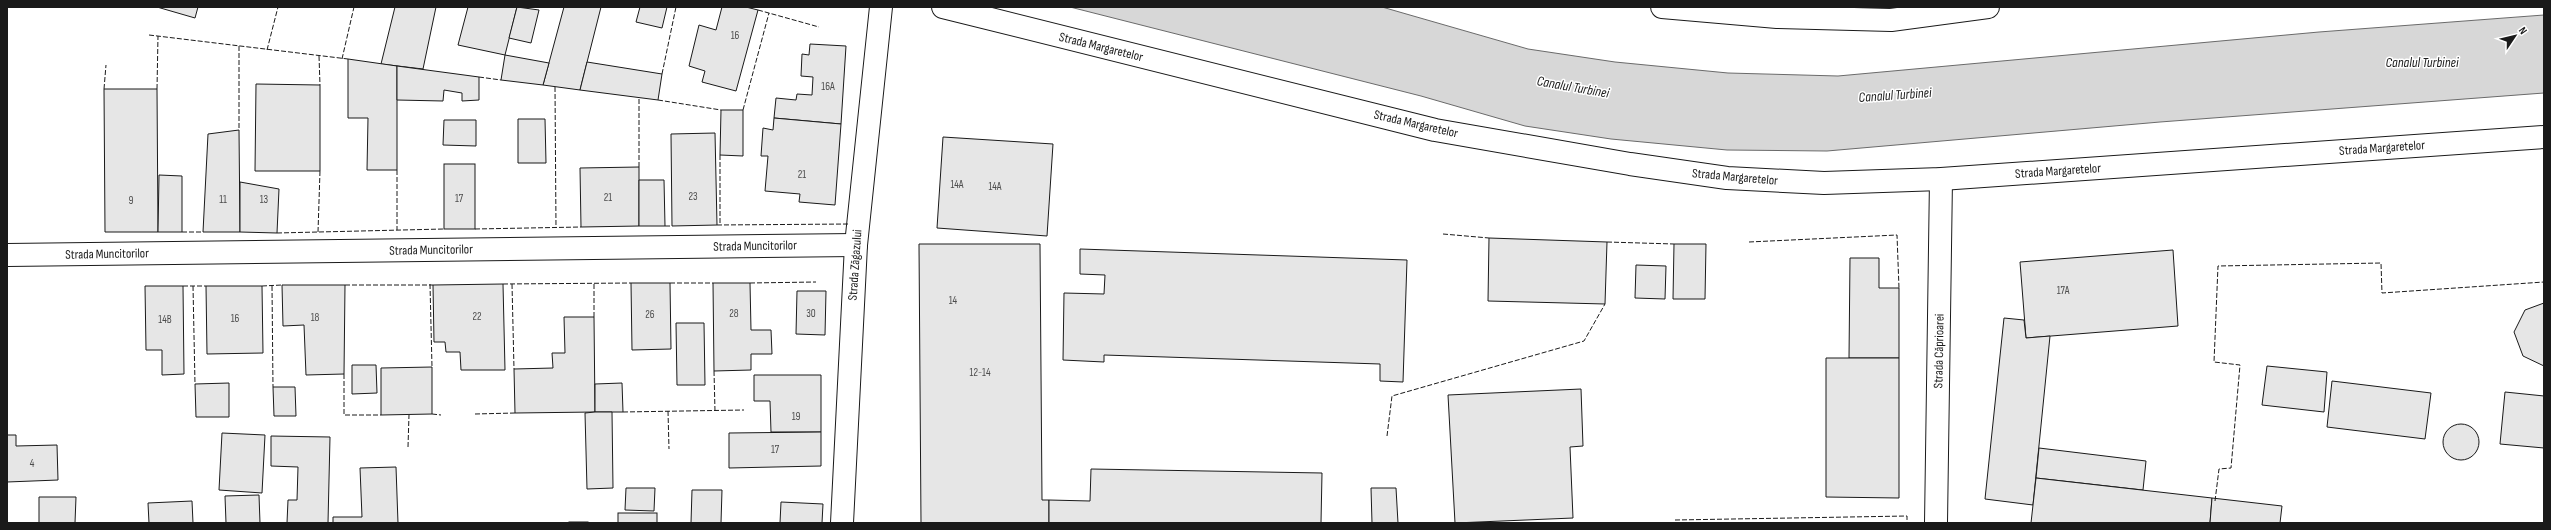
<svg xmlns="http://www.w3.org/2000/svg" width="2551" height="530" font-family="'Sofia Sans Condensed',sans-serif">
<rect width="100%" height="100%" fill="#fff"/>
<polygon fill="#d7d7d7" stroke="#6a6a6a" points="1070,7 1382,7 1528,49 1615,62 1728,73 1838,76 2319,32 2544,15 2544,93 2160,122 1827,151 1727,150 1611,139 1525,126 1421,96"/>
<g fill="#e6e6e6" stroke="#1a1a1a">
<polygon points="157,7 198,7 195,18"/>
<polygon points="395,7 436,7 423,69 381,64"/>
<polygon points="468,7 517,7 505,55 458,45"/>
<polygon points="517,7 539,10 531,43 509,38"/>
<polygon points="564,7 601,7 580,90 543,85"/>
<polygon points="640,7 667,7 662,28 636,22"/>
<polygon points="722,7 746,7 758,10 736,91 702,82 705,71 689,66 699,25 716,30"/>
<polygon points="810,44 846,46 841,124 774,118 776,98 796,100 797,94 812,95 813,77 801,76 802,54 809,55"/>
<polygon points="505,55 549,63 543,85 501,80"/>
<polygon points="348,59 397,66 397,170 367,170 368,118 348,118"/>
<polygon points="587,62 662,74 658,100 580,90"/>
<polygon points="397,66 479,77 479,100 462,101 462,93 444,90 443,101 397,100"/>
<polygon points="256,84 320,85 320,171 255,171"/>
<polygon points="104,89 157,89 158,232 105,232"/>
<polygon points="721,110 743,110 743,156 720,155"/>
<polygon points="774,118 841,124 835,205 799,202 800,194 765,191 768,156 761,156 763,128 773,130"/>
<polygon points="518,119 545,119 546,163 518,163"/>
<polygon points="444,120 476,120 476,146 443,145"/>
<polygon points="239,130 240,232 203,232 208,134"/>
<polygon points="715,133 717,225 672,226 671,134"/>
<polygon points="943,137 1053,144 1047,236 937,228"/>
<rect x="444" y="164" width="31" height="65"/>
<polygon points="639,167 639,226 581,227 580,168"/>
<polygon points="159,175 182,176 182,232 158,232"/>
<polygon points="639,180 664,180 665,226 639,226"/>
<polygon points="240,182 279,189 277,233 240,232"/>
<polygon points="1489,238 1607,242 1605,304 1488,301"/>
<polygon points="919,244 1040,244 1042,500 1049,500 1049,523 921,523"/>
<polygon points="1674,244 1706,244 1705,299 1673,299"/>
<polygon points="1080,249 1407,260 1403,382 1380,381 1380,364 1104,355 1104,362 1063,360 1064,293 1104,294 1105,275 1080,274"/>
<polygon points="2173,250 2178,326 2026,338 2020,262"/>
<polygon points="1850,258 1879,258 1879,288 1899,288 1899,358 1849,358"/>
<polygon points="1636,265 1666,266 1665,299 1635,298"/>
<polygon points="631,283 670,283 671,349 632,350"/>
<polygon points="713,283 750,283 751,330 771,330 772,354 751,354 751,370 714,371"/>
<polygon points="503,284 505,370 461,370 460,352 446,352 445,342 434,342 433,285"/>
<polygon points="282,285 345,285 344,374 306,375 304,325 283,326"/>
<polygon points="145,286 183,286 184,374 162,375 162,350 146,350"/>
<polygon points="206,286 262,286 263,353 207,354"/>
<polygon points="797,291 826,291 825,335 796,334"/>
<polygon points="2544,303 2544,366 2523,356 2514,332 2525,310"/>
<polygon points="564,317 594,317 595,412 515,413 514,369 553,368 552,353 565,353"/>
<polygon points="2004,318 2024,320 2026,338 2050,336 2033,505 1985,499"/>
<polygon points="676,323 704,323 705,385 677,385"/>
<polygon points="1826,358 1899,358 1899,498 1826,497"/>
<polygon points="352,365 376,365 377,393 352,394"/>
<polygon points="2267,366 2327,372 2324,412 2262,405"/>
<polygon points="432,367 432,414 381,415 381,368"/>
<polygon points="754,375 821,375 821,432 771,432 770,401 754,401"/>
<polygon points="2332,381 2431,393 2425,439 2327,427"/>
<polygon points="229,383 229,417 196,417 195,384"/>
<polygon points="622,383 623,412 595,412 595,384"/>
<polygon points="273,387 295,387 296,416 274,416"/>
<polygon points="1581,389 1583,446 1570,447 1573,518 1455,523 1448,395"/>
<polygon points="2505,392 2544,396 2544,448 2500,444"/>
<polygon points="595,412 612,412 613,488 587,489 585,413"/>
<circle cx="2461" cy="442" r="18"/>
<polygon points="821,432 821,466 729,468 729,433"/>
<polygon points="222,433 265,435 262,493 219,490"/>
<polygon points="7,435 16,435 16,446 57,445 58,480 7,482"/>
<polygon points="271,436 330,437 328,523 287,523 288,500 297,500 298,467 271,466"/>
<polygon points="2039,448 2146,461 2143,490 2036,478"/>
<polygon points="396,467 398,523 333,523 333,517 362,517 360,468"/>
<polygon points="1091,469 1322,473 1321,523 1049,523 1049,500 1090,501"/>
<polygon points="2036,478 2212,498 2210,523 2031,523"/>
<polygon points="626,488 655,488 654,511 625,510"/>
<polygon points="1371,488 1396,488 1398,523 1372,523"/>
<polygon points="692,490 722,490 721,523 691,523"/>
<polygon points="259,495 260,523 226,523 225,496"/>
<polygon points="39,497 76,497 75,523 39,523"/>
<polygon points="2212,498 2282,506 2280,523 2210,523"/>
<polygon points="192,501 193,523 149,523 148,503"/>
<polygon points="781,502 823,504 822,523 780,523"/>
<rect x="618" y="513" width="39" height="10"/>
<rect x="569" y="522" width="19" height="1"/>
</g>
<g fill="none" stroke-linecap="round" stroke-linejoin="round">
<g stroke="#1a1a1a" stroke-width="24">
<g id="minor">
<polyline points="943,7 1435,130 1630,164 1727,178 1824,183 1941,179 2544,137"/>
<polyline points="1662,7 1777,17 1891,20 1988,7"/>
<polyline points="7,255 856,245"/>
<polyline points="842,523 856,245 881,7"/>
<polyline points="1936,523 1941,179"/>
</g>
</g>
<use href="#minor" stroke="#fff" stroke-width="22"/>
<g stroke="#1a1a1a" stroke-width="1" stroke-dasharray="5 2" stroke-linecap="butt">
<polyline points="758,10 819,27"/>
<polyline points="149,35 348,59"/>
<polyline points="239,46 239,130"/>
<polyline points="267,50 278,7"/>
<polyline points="319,56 320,85"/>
<polyline points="342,59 354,7"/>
<polyline points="662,74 676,7"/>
<polyline points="479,77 501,80"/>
<polyline points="555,87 556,228"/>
<polyline points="104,89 106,65"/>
<polyline points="157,89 158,36"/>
<polyline points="658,100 721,110"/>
<polyline points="743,110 769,13"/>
<polyline points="720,155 720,225"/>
<polyline points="639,167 639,98"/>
<polyline points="397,170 397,230"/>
<polyline points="717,225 850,224"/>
<polyline points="665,226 672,226"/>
<polyline points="475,229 581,227"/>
<polyline points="182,232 203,232"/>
<polyline points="318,232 320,171"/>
<polyline points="277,233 444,229"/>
<polyline points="1443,234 1489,238"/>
<polyline points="1607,242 1674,244"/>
<polyline points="1749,242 1897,235 1899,288"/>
<polyline points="670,283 713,283"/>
<polyline points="750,283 816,282"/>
<polyline points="430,284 432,367"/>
<polyline points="503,284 631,283"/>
<polyline points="512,284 514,369"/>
<polyline points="345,285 433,285"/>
<polyline points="183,286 206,286"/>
<polyline points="193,286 195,384"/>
<polyline points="262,286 282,285"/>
<polyline points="272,286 273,387"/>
<polyline points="594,317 594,284"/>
<polyline points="714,371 715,411"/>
<polyline points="344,374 344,415 381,415"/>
<polyline points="668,411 669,449"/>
<polyline points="623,412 744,410"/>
<polyline points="432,414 441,415"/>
<polyline points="475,414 515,413"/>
<polyline points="1387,436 1392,396 1584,341 1605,304"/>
<polyline points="408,447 409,415"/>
<polyline points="2215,501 2219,469 2231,468 2240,365 2214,362 2218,266 2381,263 2382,293 2544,282"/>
<polyline points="1675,520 1907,516 1907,523"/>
</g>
</g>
<g text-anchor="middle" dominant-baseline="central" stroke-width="3" stroke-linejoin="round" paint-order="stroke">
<g font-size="11" fill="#4d4d4d">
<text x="735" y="35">16</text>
<text x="828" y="86">16A</text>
<text x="802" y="174">21</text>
<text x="957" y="184">14A</text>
<text x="995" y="186">14A</text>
<text x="693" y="196">23</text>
<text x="608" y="197">21</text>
<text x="459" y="198">17</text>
<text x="223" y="199">11</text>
<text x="264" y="199">13</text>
<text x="131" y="200">9</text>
<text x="2063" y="290">17A</text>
<text x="953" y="300">14</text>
<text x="734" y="313">28</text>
<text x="811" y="313">30</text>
<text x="650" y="314">26</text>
<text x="477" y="316">22</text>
<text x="315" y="317">18</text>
<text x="235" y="318">16</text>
<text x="165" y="319">14B</text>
<text x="980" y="372">12-14</text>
<text x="796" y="416">19</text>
<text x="775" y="449">17</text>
<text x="32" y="463">4</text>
</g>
<g font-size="13" fill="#1a1a1a" stroke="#fff">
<text transform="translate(1101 47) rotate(14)">Strada Margaretelor</text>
<text transform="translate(1416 124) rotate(13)">Strada Margaretelor</text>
<text transform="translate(2382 148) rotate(-4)">Strada Margaretelor</text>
<text transform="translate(2058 171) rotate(-4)">Strada Margaretelor</text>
<text transform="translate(1735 177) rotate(5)">Strada Margaretelor</text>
<text transform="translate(755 246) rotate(-1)">Strada Muncitorilor</text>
<text transform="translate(431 250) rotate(-1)">Strada Muncitorilor</text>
<text transform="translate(107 254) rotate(-1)">Strada Muncitorilor</text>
<text transform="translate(855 265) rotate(-86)">Strada Zăgazului</text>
<text transform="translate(1939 351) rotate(-89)">Strada Căprioarei</text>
</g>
<g font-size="14" font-style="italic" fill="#1a1a1a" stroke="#fff">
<text x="2422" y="62">Canalul Turbinei</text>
<text transform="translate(1573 87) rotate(10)">Canalul Turbinei</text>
<text transform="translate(1895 95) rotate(-4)">Canalul Turbinei</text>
</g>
</g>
<rect width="2551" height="530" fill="none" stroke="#1a1a1a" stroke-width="16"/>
<g transform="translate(2515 36) rotate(55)" stroke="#ffffff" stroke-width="3" paint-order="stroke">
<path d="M0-3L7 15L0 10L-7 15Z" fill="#1a1a1a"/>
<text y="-6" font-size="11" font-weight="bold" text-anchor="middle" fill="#1a1a1a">N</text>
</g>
</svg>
